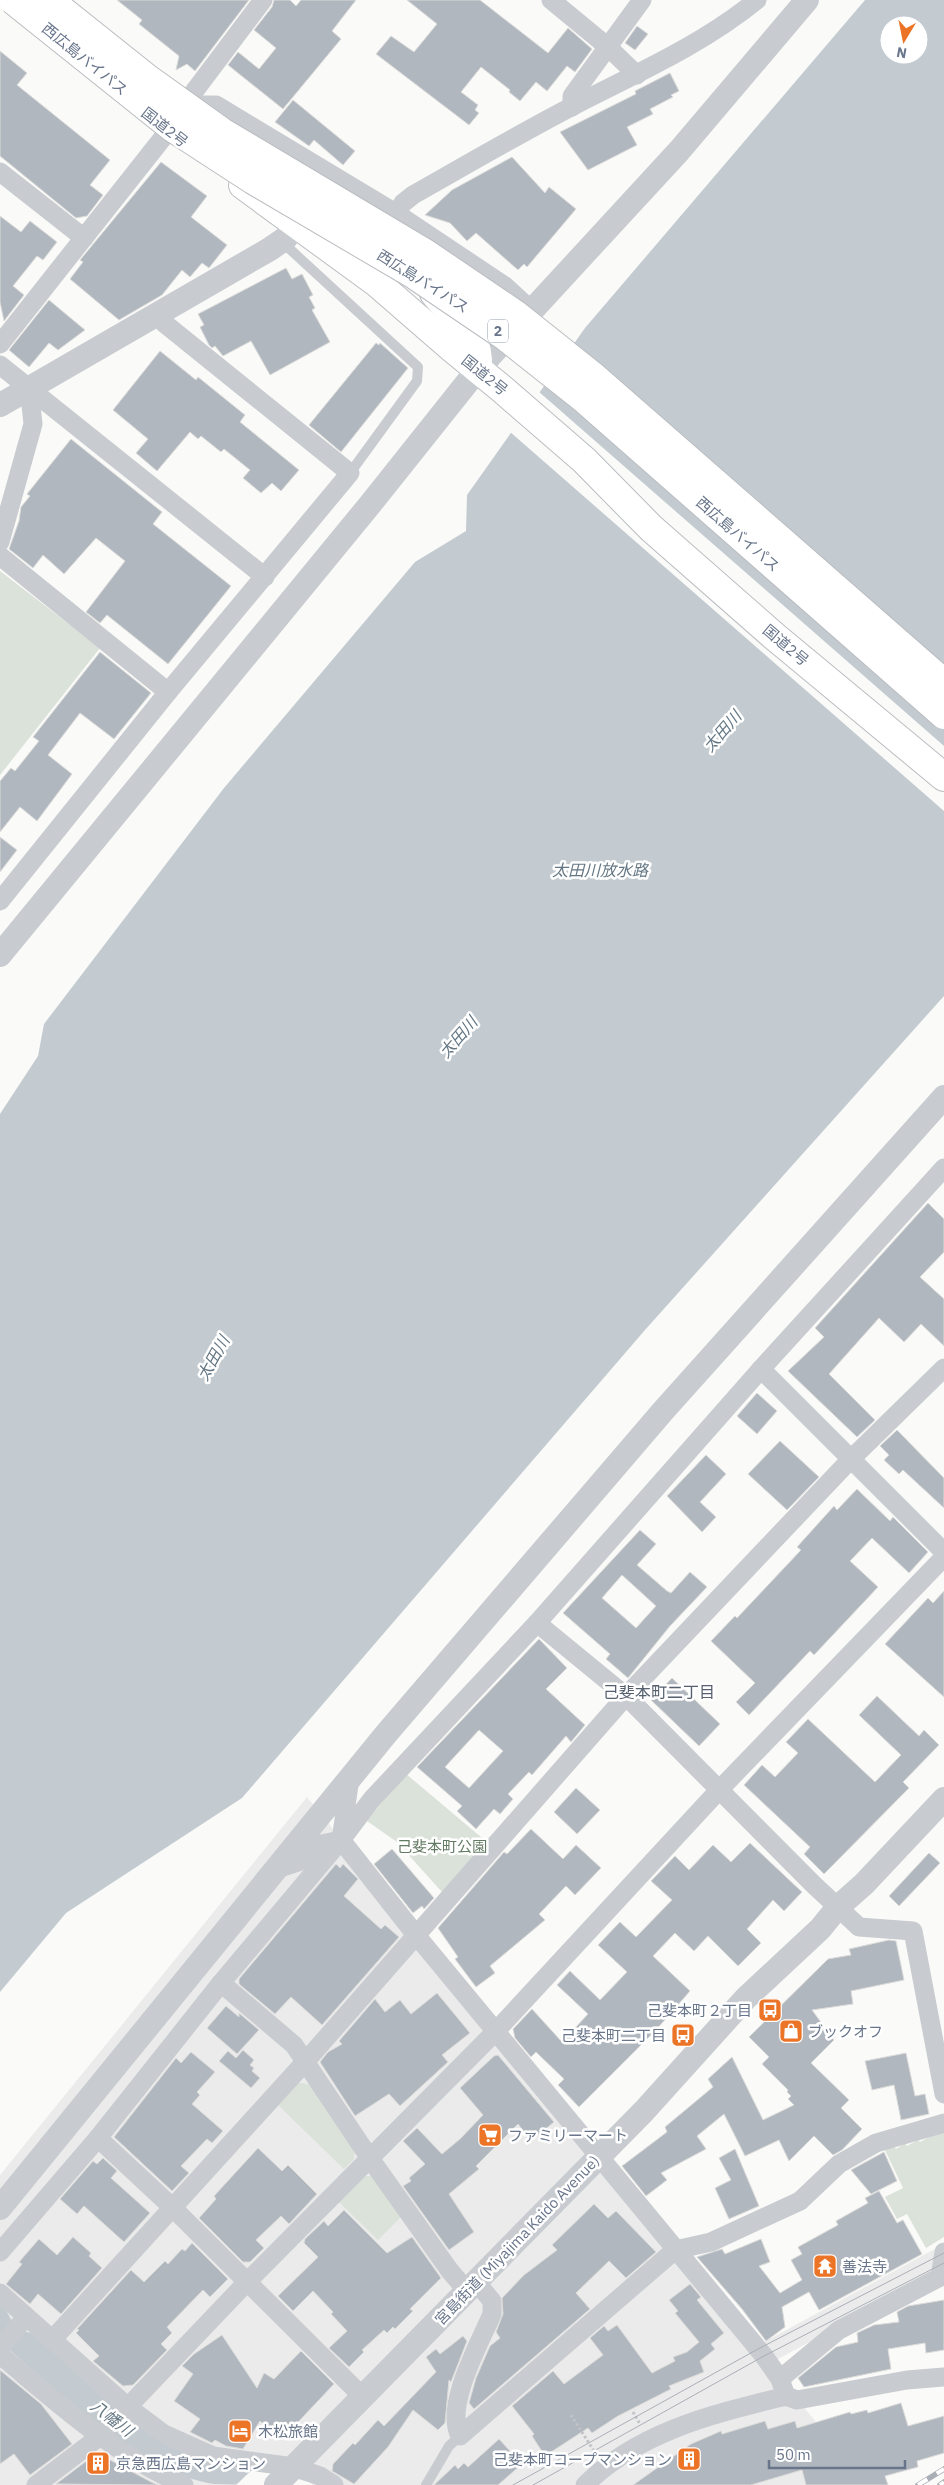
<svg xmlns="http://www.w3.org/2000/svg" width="944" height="2485" font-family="'IBM Plex Sans','Noto Sans JP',sans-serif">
<rect width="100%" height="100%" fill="#fafaf8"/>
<polygon fill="#ebebeb" points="307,1797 755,2347 944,2244 944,2269 769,2364 867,2485 0,2485 0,2175"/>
<g fill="#dbe2d9">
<polygon points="0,571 100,648 0,775"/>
<polygon points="405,1773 488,1843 442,1892 397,1842 367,1821"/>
<polygon points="296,2082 311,2085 355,2148 354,2159 344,2169 276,2103"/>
<polygon points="940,2131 944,2133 944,2237 926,2248 907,2214 897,2219 885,2197 903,2188 885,2150 894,2146 896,2149 905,2143 907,2146 918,2140 920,2142"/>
<polygon points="363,2176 376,2176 402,2216 378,2240 338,2201"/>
</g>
<g fill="#c3cbd1" fill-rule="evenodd">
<path d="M865,0H944V996L645,1330L242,1798L66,1913L0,1992V1114L38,1056L44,1024L224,788L415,562L466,531L467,495L585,328ZM889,25H919V55H889Z"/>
<path d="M0,2304C14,2316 9,2330 32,2333L122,2414L255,2469L309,2485C278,2485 244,2485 214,2484C138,2472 58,2391 0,2342Z"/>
</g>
<g fill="#fafaf8">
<polygon points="538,391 944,746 944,811 509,431"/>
<polygon points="255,2467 311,2483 312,2485 236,2485"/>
</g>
<g fill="#b1b7bf" stroke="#dcdcda" fill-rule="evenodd">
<polygon points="117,0 249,0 195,71 187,64 176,70 179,56 139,24 142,20"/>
<polygon points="274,0 290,0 296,6 301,0 356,0 332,31 341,39 283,109 228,65 238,52 259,69 276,48 254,30 272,7"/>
<polygon points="407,0 480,0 548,53 568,28 592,49 575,72 567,66 547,91 536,82 520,101 509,92 510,90 481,67 461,92 478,105 475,110 479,113 469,125 376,54 391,36 414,52 437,24"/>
<polygon points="637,26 648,34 635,50 625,43"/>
<polygon points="0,51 27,73 17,85 110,160 90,185 103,195 87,216 76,218 0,156"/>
<polygon points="670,73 679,91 671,95 673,97 650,109 653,114 627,127 637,145 588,170 560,132 636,94 635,91"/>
<polygon points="293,100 355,151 343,165 314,140 309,146 275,122"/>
<polygon points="512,157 545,193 549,187 576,209 527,267 524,264 518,270 476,233 467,241 450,223 425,215 452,190"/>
<polygon points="161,162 207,196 191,217 227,245 209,268 202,263 190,277 182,270 162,295 119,320 70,279 83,262 80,260"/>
<polygon points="0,216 21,232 30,221 57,242 43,260 37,256 13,286 24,295 4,321 0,302"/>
<polygon points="286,268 292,279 302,274 313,295 309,297 315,308 312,310 330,342 270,375 251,341 223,356 215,346 212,348 209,345 200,327 204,325 198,314"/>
<polygon points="49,300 85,330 58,350 49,343 29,367 9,350"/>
<polygon points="376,343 379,345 380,343 408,368 341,452 309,425"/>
<polygon points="160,351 196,380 198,377 245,415 240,422 299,470 281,491 272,483 261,493 243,478 250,470 224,449 221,452 201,436 198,439 190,432 157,471 136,453 148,439 113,410"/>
<polygon points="71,439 162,512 153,524 231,586 168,664 107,615 100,623 86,612 125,561 96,538 64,574 43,555 33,568 9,549 19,521 21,507 30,496 27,494"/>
<polygon points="100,652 151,693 114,739 80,713 48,755 72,774 37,821 20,807 0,832 0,781 11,768 15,771 39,741 33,737"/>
<polygon points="0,837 17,850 0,872"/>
<polygon points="928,1203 944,1219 944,1252 920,1277 944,1299 944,1346 921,1324 904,1342 879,1318 829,1374 875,1420 857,1437 788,1371 824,1337 815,1328"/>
<polygon points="757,1393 777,1411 757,1434 737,1416"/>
<polygon points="897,1430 944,1478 944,1508 903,1470 899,1474 884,1460 889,1455 880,1446"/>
<polygon points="780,1441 819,1477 787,1510 748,1474"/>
<polygon points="706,1455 726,1474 700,1502 716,1517 702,1532 667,1496"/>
<polygon points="857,1489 890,1521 893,1517 928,1552 909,1573 872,1538 850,1561 878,1587 814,1655 810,1651 749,1715 736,1702 755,1683 711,1641 735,1616 737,1618 801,1550 797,1547 834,1506 837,1510"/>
<path d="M640,1530L656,1544L637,1565L667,1591L671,1593L690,1572L707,1587L670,1626L628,1678L606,1659L610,1654L563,1613ZM622,1575L656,1606L636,1628L602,1598Z"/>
<polygon points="944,1591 944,1697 885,1644 928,1598 933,1603"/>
<path d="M539,1639L567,1668L546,1689L585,1725L571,1742L566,1736L532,1775L529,1772L508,1794L513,1799L500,1814L494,1809L476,1829L457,1811L462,1806L417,1767ZM479,1730L503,1751L469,1788L445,1767Z"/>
<polygon points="672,1678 720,1724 699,1746 651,1700"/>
<polygon points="877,1696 919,1736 924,1730 939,1745 903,1782 909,1788 824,1874 804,1854 810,1847 744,1785 762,1765 775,1777 798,1753 786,1742 808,1719 875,1782 901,1755 859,1715"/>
<polygon points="576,1788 600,1810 577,1834 554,1812"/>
<polygon points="531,1829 563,1859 576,1845 601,1868 575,1895 566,1886 539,1914 545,1920 490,1966 495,1973 476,1987 455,1959 458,1957 438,1928 504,1852 507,1854"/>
<polygon points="750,1843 802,1892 784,1911 773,1900 747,1929 761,1943 738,1966 708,1936 694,1951 675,1933 653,1956 690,1991 656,2030 579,2107 558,2085 564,2079 536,2052 531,2057 515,2038 513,2029 532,2009 562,2042 588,2014 557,1985 570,1971 600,2000 627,1972 598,1945 620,1922 636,1937 672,1900 651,1881 675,1856 689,1870 713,1845 731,1862"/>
<polygon points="392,1849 434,1898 424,1909 422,1906 413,1913 374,1864"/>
<polygon points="929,1853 940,1863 899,1906 889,1896"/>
<polygon points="336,1864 340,1868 343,1864 358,1879 344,1896 381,1929 385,1925 399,1937 322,2025 291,1997 275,2014 239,1984 239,1979"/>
<polygon points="889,1940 896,1941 904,1980 851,1991 853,2004 812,2010 834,2040 811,2063 849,2100 841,2108 862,2129 842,2150 833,2155 814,2136 789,2161 779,2140 745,2156 724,2114 697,2136 706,2149 661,2173 667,2180 646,2196 622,2166 667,2132 665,2127 713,2087 708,2079 732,2057 763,2120 794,2105 788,2099 791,2096 787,2092 788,2090 762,2064 769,2057 749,2037 828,1959 851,1955 849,1949"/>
<polygon points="437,1993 470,2033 442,2055 448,2062 400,2106 389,2094 355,2116 320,2062 328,2052 342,2044 339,2041 375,1999 385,2012 400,2000 411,2014"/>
<polygon points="226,2006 239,2017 239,2013 259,2030 237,2054 207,2028"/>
<polygon points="243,2050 254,2060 250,2065 254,2068 252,2071 260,2078 251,2088 219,2061 228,2051 236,2058"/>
<polygon points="191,2052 215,2072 197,2092 200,2095 192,2104 223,2131 212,2143 207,2139 181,2166 189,2173 172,2191 114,2137 176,2058 181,2063"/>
<polygon points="906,2053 915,2096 925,2094 929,2114 901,2120 894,2085 872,2090 865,2061"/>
<polygon points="498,2055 554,2122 531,2141 518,2124 476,2166 479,2169 449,2194 474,2232 449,2250 403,2186 411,2181 409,2178 425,2164 403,2141 417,2128 442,2154 460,2139 483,2115 460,2088 494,2056"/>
<polygon points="258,2148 282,2171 288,2165 317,2194 289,2224 281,2216 256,2240 264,2248 250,2262 243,2262 199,2218 216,2199 214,2196"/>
<polygon points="735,2149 759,2206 729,2219 715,2188 731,2180 719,2158"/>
<polygon points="884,2152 897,2181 871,2194 851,2170"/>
<polygon points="103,2158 117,2171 111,2178 150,2213 124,2242 84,2206 77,2214 60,2199 93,2161 97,2164"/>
<polygon points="879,2191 897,2223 903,2220 922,2254 819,2310 809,2292 782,2307 785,2327 766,2341 742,2309 697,2257 722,2249 725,2254 761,2239 770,2262 759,2266 780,2293 802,2280 791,2260 802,2254 798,2247 838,2225 836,2221 868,2203 865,2198"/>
<polygon points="594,2204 608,2218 616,2211 656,2252 626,2278 609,2261 576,2293 590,2309 474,2409 469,2403 476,2378 490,2346 500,2338 496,2332 503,2314 502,2298 524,2275 557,2250 552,2245"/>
<polygon points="344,2210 387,2253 412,2237 441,2278 410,2309 413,2311 395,2329 393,2327 387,2333 384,2330 362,2350 364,2352 349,2367 329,2348 347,2331 331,2314 333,2312 313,2291 293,2311 278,2296 318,2257 304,2243 305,2239 324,2221 328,2226"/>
<polygon points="73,2237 91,2253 89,2256 102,2268 61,2314 38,2294 30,2304 6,2284 22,2264 19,2262 39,2239 57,2255"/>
<polygon points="192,2243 228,2279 210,2297 203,2290 167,2327 172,2333 161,2344 167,2350 133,2385 123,2386 93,2361 99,2356 76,2333 79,2330 77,2329 131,2270 144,2282 165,2261 168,2264 182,2249 185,2251"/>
<polygon points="690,2284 701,2297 697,2300 724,2333 711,2344 715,2349 700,2361 704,2372 669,2386 671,2389 618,2416 592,2433 588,2428 545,2456 532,2436 534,2434 512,2406 553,2371 564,2384 603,2355 590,2338 604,2326 608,2331 617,2325 652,2373 675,2361 673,2357 687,2352 699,2342 675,2313 678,2311 669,2300"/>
<polygon points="944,2300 944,2350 926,2353 925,2343 888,2349 891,2369 804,2387 798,2378 836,2347 858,2342 857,2333 874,2325 899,2322 897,2312 908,2306"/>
<polygon points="222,2335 257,2388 264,2373 274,2379 301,2351 334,2384 284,2437 278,2431 274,2435 260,2421 243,2449 226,2446 215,2440 212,2443 190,2432 200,2419 174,2401 193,2374 182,2366 194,2354"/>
<polygon points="463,2336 467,2341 451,2382 449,2380 445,2423 438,2430 413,2410 388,2447 354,2484 332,2471 333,2464 353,2443 355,2445 378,2420 384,2426 436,2372 426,2357 436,2349 440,2354"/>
<polygon points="0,2370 41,2404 72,2444 30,2475 14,2454 0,2464"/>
<polygon points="901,2403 908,2426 944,2416 944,2453 917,2461 918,2467 885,2476 888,2485 806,2485 802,2470 751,2485 633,2485 691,2444 721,2431 722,2434 765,2421 768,2429 795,2421 797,2428 850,2412 851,2414 867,2410 868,2413"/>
<polygon points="499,2439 522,2464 498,2485 434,2485 455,2465 458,2469 464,2463 468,2467"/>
<polygon points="97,2453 153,2483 158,2485 56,2484"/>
</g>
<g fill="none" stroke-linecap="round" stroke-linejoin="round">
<g stroke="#babdc1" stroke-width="30">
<g id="trunk">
<polyline points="243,185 377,283 453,349 502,389 584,460 651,528 774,636 944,777"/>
<path d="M434,293C456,322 480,329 478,369"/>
</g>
</g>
<g stroke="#c1c3c6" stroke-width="3" stroke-dasharray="2.5 2.5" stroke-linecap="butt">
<polyline points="633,2412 640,2424"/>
<polyline points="571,2415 596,2454"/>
</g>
<g stroke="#c8cbcf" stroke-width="10">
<polyline points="281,241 418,367 417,381 350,473"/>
<polyline points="426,2485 449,2446 460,2436"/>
</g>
<g stroke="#c8cbcf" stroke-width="19">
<polyline points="551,0 608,47 637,75"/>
<polyline points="184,105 216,105 397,214 505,286 531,310"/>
<polyline points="184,105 263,0"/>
<polyline points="572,107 572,96 642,0"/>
<polyline points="0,172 84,238"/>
<path d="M380,239L403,203L413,195C466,165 519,134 573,106C635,74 702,45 757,0"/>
<polyline points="0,344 169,130"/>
<polyline points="0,365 265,577"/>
<polyline points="0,542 33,424 29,387"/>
<polyline points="0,556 168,692"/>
<polyline points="0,901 168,692 350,473 164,323 158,312"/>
<polyline points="761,1369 944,1552"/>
<polyline points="537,1623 626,1696 814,1885 859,1927 913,1931 944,2094"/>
<polyline points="341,1840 416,1935 764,2356 780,2379 786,2396"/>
<polyline points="274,1870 298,1862 321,1844 341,1840 350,1778"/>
<polyline points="221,1983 294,2045 369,2157 450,2271 467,2291"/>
<polyline points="98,2138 172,2207 363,2397"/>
<polyline points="0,2252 98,2138 221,1983 341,1840 372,1799 537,1623 761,1369 944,1168"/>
<polyline points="940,2277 944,2252"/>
<path d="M476,2282L492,2301V2314C480,2343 444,2406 460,2436L675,2250L711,2242L800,2201L839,2164L876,2143L944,2123"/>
<polyline points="0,2293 128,2407 164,2434 213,2456 294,2467 320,2476 334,2485"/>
<polyline points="52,2340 305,2062 626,1696 851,1459 944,1368"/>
<polyline points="0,2348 26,2317"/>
<path d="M0,2355C59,2404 113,2454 184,2485"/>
<polyline points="780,2379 839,2330 944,2275"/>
<polyline points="36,2485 99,2437 123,2412 247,2282 496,2031 720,1789 944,1557"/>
<path d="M585,2485C639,2431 714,2414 786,2396L797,2400L907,2380L944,2377"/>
</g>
<g stroke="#c8cbcf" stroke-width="24">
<polyline points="0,405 270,249 286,238 294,224"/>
<polyline points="0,955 368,507 478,369 679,151 807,0"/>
<polyline points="0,2208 386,1734 663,1411 944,1097"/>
<polyline points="276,2485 644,2111 746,1998 820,1929 838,1907 864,1884 944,1799"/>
</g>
<use href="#trunk" stroke="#fff" stroke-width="28"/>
<g stroke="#aaaeb6" stroke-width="1">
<polyline points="513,2485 758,2349 944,2253"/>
<polyline points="533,2485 764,2356 944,2263"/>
</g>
<g stroke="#aaaeb6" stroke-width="5.5">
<g id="rail">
<polyline points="918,2485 944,2469"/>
<polyline points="940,2485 944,2482"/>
</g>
</g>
<use href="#rail" stroke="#fff" stroke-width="4" stroke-dasharray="11" stroke-linecap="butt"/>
<g stroke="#babdc1" stroke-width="30" stroke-linecap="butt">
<g id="motorway-bridge">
<polyline points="13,0 173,128 253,180 413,274 506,337 583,398 944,715"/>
<polyline points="49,0 148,79 222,132 425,253 515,314 594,377 944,683"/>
</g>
</g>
<use href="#motorway-bridge" stroke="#fff" stroke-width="28"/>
</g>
<defs>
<g id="bus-square" transform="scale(1.25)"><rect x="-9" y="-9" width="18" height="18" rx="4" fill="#eb7427" stroke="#fff"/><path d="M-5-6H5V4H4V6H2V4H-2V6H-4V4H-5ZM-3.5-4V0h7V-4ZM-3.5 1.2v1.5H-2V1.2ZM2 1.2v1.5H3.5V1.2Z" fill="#fff"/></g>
<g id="shop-square" transform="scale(1.25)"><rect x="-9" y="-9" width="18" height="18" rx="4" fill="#eb7427" stroke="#fff"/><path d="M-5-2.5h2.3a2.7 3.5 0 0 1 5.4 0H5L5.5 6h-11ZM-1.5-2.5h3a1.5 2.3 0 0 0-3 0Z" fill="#fff"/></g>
<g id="supermarket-square" transform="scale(1.25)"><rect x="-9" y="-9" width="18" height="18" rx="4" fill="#eb7427" stroke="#fff"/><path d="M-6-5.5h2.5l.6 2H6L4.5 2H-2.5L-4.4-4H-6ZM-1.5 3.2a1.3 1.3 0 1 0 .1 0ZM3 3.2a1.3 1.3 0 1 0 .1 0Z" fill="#fff"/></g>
<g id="temple-square" transform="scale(1.25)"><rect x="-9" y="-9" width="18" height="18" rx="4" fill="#eb7427" stroke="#fff"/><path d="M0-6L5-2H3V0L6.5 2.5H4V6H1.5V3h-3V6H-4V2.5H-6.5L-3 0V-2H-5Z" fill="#fff"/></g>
<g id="hotel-square" transform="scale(1.25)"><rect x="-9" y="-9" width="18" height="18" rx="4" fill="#eb7427" stroke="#fff"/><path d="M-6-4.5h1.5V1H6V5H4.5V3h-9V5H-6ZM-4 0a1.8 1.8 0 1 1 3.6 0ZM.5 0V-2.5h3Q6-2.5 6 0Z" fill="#fff"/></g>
<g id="building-square" transform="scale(1.25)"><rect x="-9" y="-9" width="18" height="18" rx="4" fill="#eb7427" stroke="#fff"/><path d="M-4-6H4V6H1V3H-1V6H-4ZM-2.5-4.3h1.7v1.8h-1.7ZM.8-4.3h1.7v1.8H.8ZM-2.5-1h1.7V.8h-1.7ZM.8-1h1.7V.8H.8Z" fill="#fff"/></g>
</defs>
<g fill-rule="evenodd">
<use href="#bus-square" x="770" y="2010"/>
<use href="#shop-square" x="791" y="2031"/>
<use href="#bus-square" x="683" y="2035"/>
<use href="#supermarket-square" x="490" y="2135"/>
<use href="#temple-square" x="825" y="2266"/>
<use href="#hotel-square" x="240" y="2431"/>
<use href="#building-square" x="689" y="2459"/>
<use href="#building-square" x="98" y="2463"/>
</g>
<g text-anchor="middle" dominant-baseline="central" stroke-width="5" stroke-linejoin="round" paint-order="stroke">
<rect fill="#fff" stroke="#959ead" stroke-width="1" x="488" y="319.5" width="20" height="23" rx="4"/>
<g font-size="14" font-weight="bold" fill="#68758a">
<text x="498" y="331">2</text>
</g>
<g font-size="15" fill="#68758a" stroke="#fff">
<text transform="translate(85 59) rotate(39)">西広島バイパス</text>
<text transform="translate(165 127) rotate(38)">国道2号</text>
<text transform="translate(423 281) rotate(32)">西広島バイパス</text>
<text transform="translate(485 375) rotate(39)">国道2号</text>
<text transform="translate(738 534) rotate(41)">西広島バイパス</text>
<text transform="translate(786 645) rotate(40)">国道2号</text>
<text transform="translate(517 2240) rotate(-46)">宮島街道 (Miyajima Kaido Avenue)</text>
</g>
<g font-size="15" fill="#647b63" stroke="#fff">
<text x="442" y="1846">己斐本町公園</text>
</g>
<g font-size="15" fill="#68758a" stroke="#fff" text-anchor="start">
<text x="752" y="2010" text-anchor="end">己斐本町２丁目</text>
<text x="808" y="2031">ブックオフ</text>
<text x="666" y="2035" text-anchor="end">己斐本町二丁目</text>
<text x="508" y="2135">ファミリーマート</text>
<text x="842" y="2266">善法寺</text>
<text x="258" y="2431">木松旅館</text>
<text x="672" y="2459" text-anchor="end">己斐本町コープマンション</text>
<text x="116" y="2463">京急西広島マンション</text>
</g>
<g font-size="16" font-style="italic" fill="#647784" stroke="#fff">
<text transform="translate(722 731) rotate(-49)">太田川</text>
<text x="600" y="870">太田川放水路</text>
<text transform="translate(458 1037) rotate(-49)">太田川</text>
<text transform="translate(213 1358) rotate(-61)">太田川</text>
<text transform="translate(112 2418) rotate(37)">八幡川</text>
</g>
<g font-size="16" fill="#56606f" stroke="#fff">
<text x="659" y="1692">己斐本町二丁目</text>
</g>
</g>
<g transform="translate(904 40) rotate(190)"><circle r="24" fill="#ffffff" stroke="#c3c8d0"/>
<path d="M0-4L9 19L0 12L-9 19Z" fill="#eb7427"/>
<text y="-8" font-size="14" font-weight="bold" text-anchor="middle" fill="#68758a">N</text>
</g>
<path d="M769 2460v8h136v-8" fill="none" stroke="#68758a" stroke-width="2.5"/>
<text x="776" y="2460" font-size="15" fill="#68758a" stroke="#ffffff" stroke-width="4" paint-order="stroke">50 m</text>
</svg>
